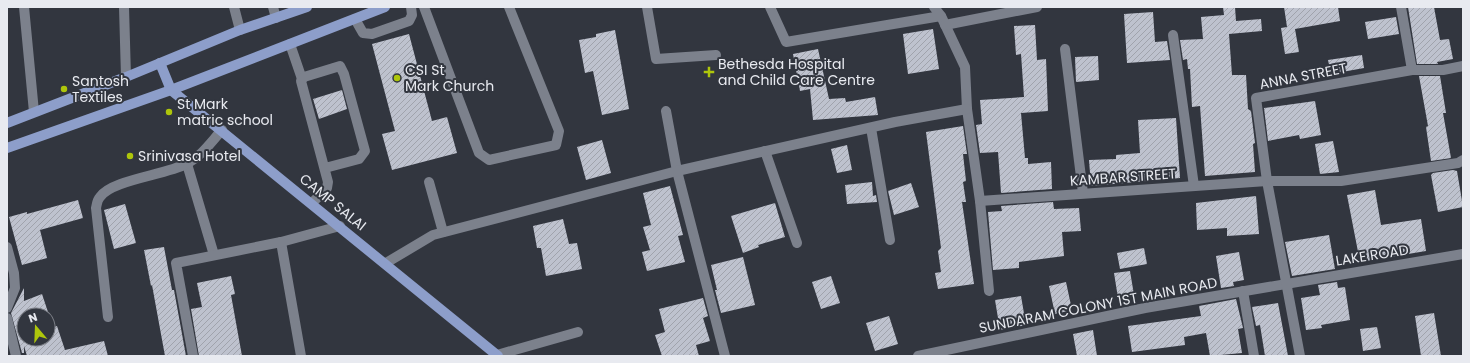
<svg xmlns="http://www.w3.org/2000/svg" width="1470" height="363" font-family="Poppins,sans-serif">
<defs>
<pattern id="building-hatch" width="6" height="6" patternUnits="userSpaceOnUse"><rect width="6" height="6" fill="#bec2ce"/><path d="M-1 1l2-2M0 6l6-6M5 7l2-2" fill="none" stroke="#a0a3ac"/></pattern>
</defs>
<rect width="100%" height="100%" fill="#32363f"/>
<g fill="url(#building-hatch)">
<polygon points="1223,7 1235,7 1236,21 1261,19 1262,31 1229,34 1232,75 1246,75 1248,109 1251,111 1255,143 1253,144 1255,172 1205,176 1200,106 1192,107 1190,69 1188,69 1187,59 1183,60 1180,40 1203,39 1201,17 1224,15"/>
<polygon points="1284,7 1338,7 1340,21 1295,29 1299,52 1285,54 1281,28 1287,27"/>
<polygon points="1408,7 1434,7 1440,40 1449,39 1453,59 1437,62 1438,64 1417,64"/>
<polygon points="1153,12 1155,42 1167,41 1170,60 1127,63 1124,14"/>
<polygon points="1396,17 1399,34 1368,39 1365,22"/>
<polygon points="1035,25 1037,60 1046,59 1048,111 1021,113 1025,158 1028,158 1028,164 1051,162 1052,189 1001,193 998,152 980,153 976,125 982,124 980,100 1024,97 1021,54 1016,55 1014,26"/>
<polygon points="933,29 939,69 908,74 903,34"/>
<polygon points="615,30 629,109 602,115 593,71 585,73 579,40 596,37 596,34"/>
<polygon points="409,34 432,121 447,117 457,153 392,170 382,134 395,131 372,44"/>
<polygon points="818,49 829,99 845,98 846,102 875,97 878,115 813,120 810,89 800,91 793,54"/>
<polygon points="1362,55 1364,68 1331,74 1328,60"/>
<polygon points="1098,56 1099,80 1076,82 1075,57"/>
<polygon points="1419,76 1440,76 1446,113 1443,113 1451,158 1431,161 1426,127 1428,126"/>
<polygon points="342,90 347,109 319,119 313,99"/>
<polygon points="1315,101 1321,135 1300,139 1299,135 1268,141 1264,108"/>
<polygon points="1176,118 1180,178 1091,186 1089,160 1116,159 1116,155 1140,153 1138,120"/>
<polygon points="963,126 967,154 963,154 966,181 963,182 966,202 962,202 974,284 938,289 935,273 941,272 938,251 941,248 926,132"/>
<polygon points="602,140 611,173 586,180 577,147"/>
<polygon points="1333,141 1339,172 1320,174 1315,144"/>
<polygon points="847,145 852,170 837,173 831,149"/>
<polygon points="1453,170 1457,171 1463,207 1438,212 1431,175 1433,173"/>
<polygon points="872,182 873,196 876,195 877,202 847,204 845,185"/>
<polygon points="911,183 919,207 894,215 888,191"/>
<polygon points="670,186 683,235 678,236 685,262 647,271 642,252 650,250 643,227 651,225 643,193"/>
<polygon points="1375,190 1381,225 1421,219 1426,251 1360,262 1347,195"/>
<polygon points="1256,196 1259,234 1227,236 1227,228 1197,230 1196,203"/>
<polygon points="78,200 83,218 40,230 47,258 22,265 9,217 27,212 27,214"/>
<polygon points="1053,202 1054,209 1079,208 1081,231 1062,232 1064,256 1019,262 1019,268 993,270 988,212 1002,211 1001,206"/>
<polygon points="775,203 785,237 758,245 759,247 743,253 731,216"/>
<polygon points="125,204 136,243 114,249 104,210"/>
<polygon points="563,219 569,244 577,243 582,269 546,276 541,248 537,248 533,226"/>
<polygon points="1329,235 1335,269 1292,276 1285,242"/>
<polygon points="164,247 172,290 174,290 186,356 165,356 152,285 151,286 144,250"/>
<polygon points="1144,248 1147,264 1120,269 1117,253"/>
<polygon points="1239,252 1244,280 1233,282 1234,286 1221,288 1216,256"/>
<polygon points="743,257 755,305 721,313 715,290 717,290 711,265"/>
<polygon points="1130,271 1134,295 1118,298 1114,273"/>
<polygon points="231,276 235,294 231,295 242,356 199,356 191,309 202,307 197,283"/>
<polygon points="831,276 840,303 821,309 812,282"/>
<polygon points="1066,282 1072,310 1055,314 1049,286"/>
<polygon points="1337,282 1338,288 1345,287 1350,320 1321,325 1322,328 1306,330 1301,298 1320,295 1318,285"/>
<polygon points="24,288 24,301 42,294 49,315 24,315 24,339 48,339 48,329 57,326 65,350 104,341 108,356 27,356 24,346 24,353 22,353 11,313"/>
<polygon points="1021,296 1026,325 1000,330 995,300"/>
<polygon points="703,298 708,316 703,318 710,341 696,345 699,356 662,356 655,335 665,332 659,309"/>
<polygon points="1236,299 1243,328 1238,329 1242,353 1210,356 1206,333 1184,337 1185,345 1132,352 1128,326 1201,316 1199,306"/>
<polygon points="1278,303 1288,356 1265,356 1260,325 1256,326 1252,307"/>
<polygon points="1434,313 1441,356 1421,356 1415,316"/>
<polygon points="889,316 898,344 875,351 866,323"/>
<polygon points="1377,327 1381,348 1363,351 1360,329"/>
<polygon points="1093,330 1097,356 1077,356 1073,334"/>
</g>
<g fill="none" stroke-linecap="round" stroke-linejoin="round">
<g stroke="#7c818c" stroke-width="10">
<polyline points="24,7 34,112"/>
<polyline points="124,7 126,77"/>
<polyline points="234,7 240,30"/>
<polyline points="273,7 276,18"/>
<polyline points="424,7 479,153 489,160 556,145 559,131 509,7"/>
<polyline points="647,7 656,59 716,55"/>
<polyline points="770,7 786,42 941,16"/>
<polyline points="934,7 941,16 965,67 967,109 980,201 989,291"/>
<polyline points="1401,7 1412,70"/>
<polyline points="355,19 363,33 372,34 409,21 412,15 411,7"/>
<polyline points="945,25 1037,7"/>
<polyline points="1173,35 1194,186"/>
<polyline points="290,44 302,79"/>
<polyline points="1065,49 1083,193"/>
<polyline points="666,111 677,171 725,356"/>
<polyline points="871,128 890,240"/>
<polyline points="765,151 797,243"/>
<polyline points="187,164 214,255"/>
<polyline points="429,182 443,232"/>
<polyline points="980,201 1267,181 1341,181 1458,163 1463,160"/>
<polyline points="312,203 327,188 328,182 301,81 304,77 340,66 344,74 365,151 359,159 325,168"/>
<polyline points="281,242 301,356"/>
<polyline points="7,247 14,273 15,288 7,308"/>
<polyline points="386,263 433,235 677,171 895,122 967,109"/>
<polyline points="1243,291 1254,356"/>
<path d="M108,317L96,208C97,204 97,200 100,197C111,180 165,175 186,164C201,157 211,142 222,130"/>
<polyline points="7,318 16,356"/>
<polyline points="497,355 578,332"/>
<polyline points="193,356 176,263 281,242 340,226"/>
<polyline points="918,356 1145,308 1463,254"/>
<polyline points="1300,356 1267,181 1256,98 1412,70 1443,70 1463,66"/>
</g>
<g stroke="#8d9eca" stroke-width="10">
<polyline points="160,63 171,90 498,356"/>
<polyline points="7,123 126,77 240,30 307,7"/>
<polyline points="7,148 171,90 385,7"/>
</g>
</g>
<g fill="#aec60b" stroke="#32363f" stroke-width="1.5">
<path d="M707 66h4v4h4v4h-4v4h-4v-4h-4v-4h4z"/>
<circle cx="397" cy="78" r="4"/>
<circle cx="64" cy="89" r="4"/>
<circle cx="169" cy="112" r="4"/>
<circle cx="130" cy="156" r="4"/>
</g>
<g text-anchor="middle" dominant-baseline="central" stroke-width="4" stroke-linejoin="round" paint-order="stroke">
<g font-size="14" fill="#e8eaf0" stroke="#32363f" text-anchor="start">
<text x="718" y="64">Bethesda Hospital<tspan x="718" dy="16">and Child Care Centre</tspan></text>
<text x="405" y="70">CSI St<tspan x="405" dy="16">Mark Church</tspan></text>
<text x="72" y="81">Santosh<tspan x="72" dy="16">Textiles</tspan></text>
<text x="177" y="104">St Mark<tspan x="177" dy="16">matric school</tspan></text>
<text x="138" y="156">Srinivasa Hotel</text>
</g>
<g font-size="14" fill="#e8eaf0" stroke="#32363f">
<text transform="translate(1303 76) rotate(-11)">ANNA STREET</text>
<text transform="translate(1123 177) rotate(-4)">KAMBAR STREET</text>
<text transform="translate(333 202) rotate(39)">CAMP SALAI</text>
<text transform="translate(1372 255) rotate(-9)">LAKE ROAD</text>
<text transform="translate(1098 305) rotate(-11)">SUNDARAM COLONY 1ST MAIN ROAD</text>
</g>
</g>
<rect width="1470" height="363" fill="none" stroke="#e8eaf0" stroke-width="16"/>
<g transform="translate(36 327) rotate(341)"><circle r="19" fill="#32363f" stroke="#7b7e86"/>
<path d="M0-3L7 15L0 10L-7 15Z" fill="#aec60b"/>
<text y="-6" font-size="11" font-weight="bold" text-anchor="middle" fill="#e8eaf0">N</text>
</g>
</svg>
